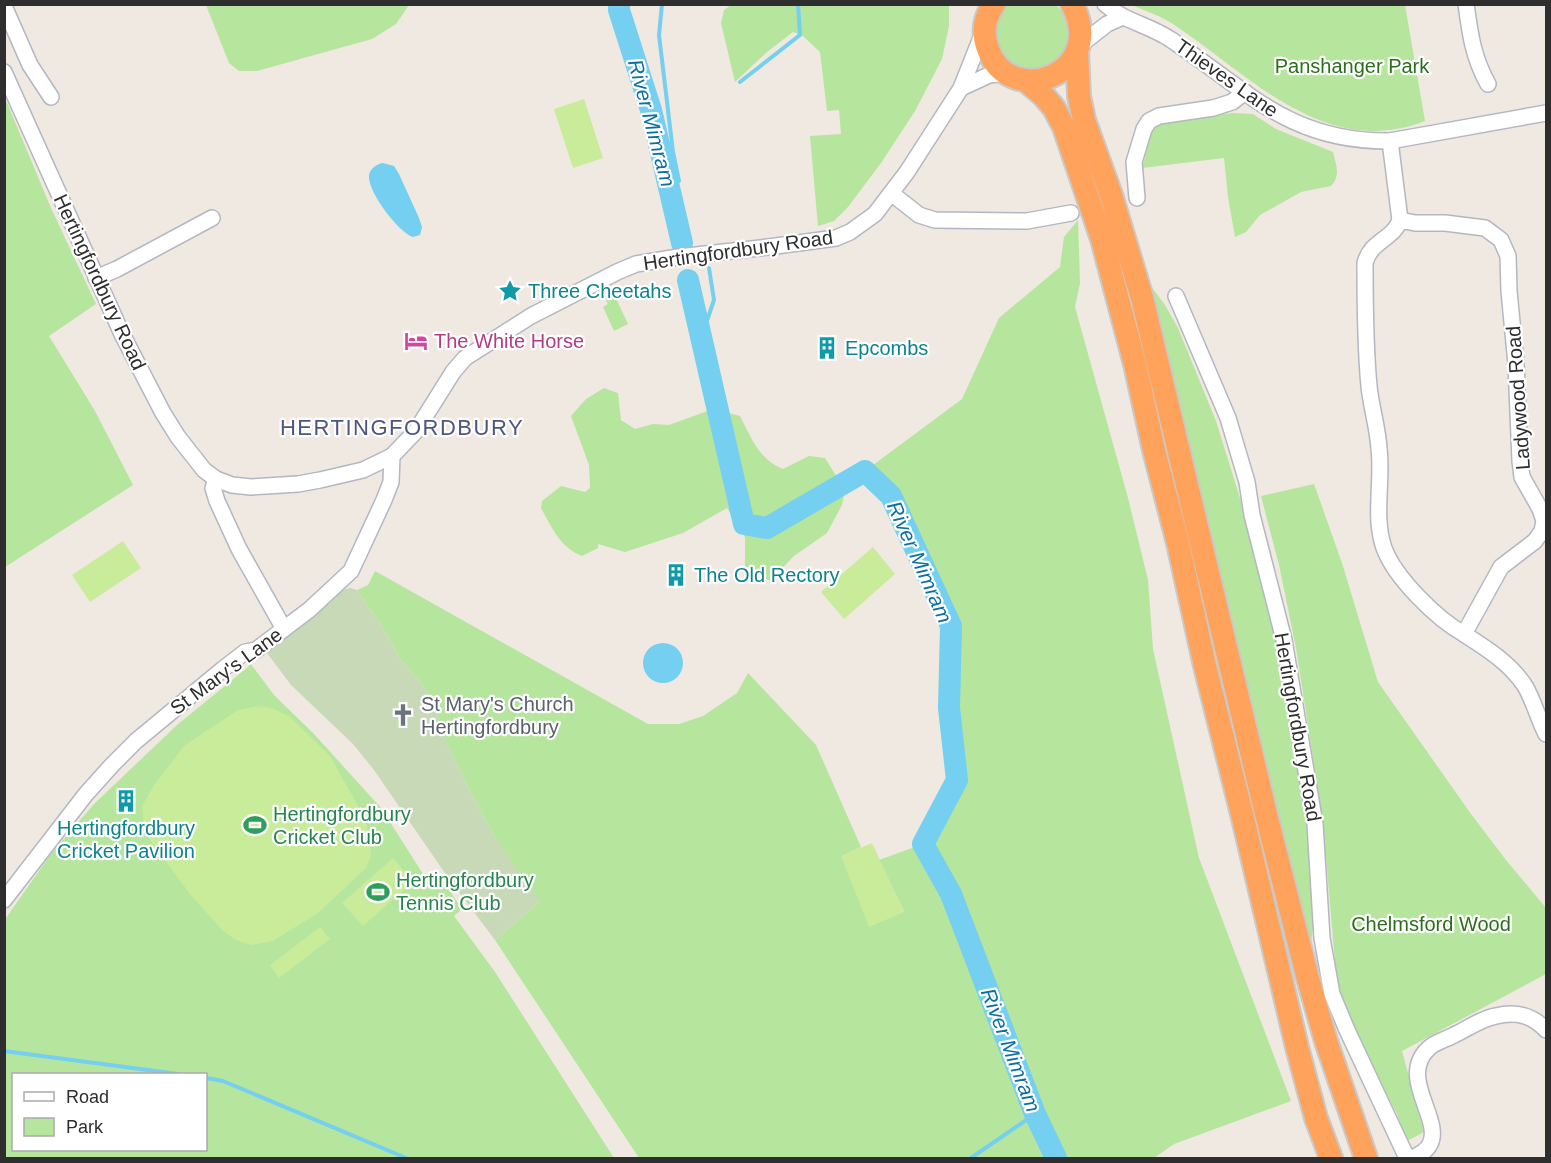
<svg xmlns="http://www.w3.org/2000/svg" width="1551" height="1163" font-family="Helvetica,sans-serif">
<rect width="100%" height="100%" fill="#efe9e1"/>
<g fill="#b6e59e" fill-rule="evenodd">
<polygon points="206,5 409,5 396,24 372,39 257,71 239,71 229,63"/>
<polygon points="731,5 949,5 949,26 942,59 915,111 881,163 848,207 834,221 818,226 810,136 841,134 839,110 827,111 820,52 803,36 793,32 767,52 735,82 721,23 724,10"/>
<path d="M1007,5H1056C1074,22 1073,49 1053,63C1050,65 1045,70 1041,71C1038,72 1035,70 1032,70C1014,69 999,61 996,42C994,26 996,16 1007,5Z"/>
<path d="M1132,5H1405L1425,121C1324,160 1250,75 1173,24C1161,16 1145,11 1132,5Z"/>
<polygon points="5,98 51,208 96,304 49,336 95,411 133,485 5,567"/>
<path d="M1233,113L1253,114L1276,129L1333,152C1336,164 1341,176 1331,186L1301,192L1260,215L1246,232L1235,237L1228,197L1224,158L1142,168L1153,127L1184,118Z"/>
<polygon points="1078,220 1080,283 1075,307 1128,498 1148,580 1153,649 1199,858 1291,1101 1174,1144 1154,1158 639,1158 495,940 539,902 494,836 471,793 445,740 435,707 425,688 401,660 383,628 357,590 368,585 375,571 648,724 679,724 703,716 737,693 748,673 816,745 861,847 842,856 904,911 879,860 923,844 957,780 949,715 951,626 891,496 865,471 962,399 999,318 1060,267 1064,237"/>
<polygon points="1147,281 1165,305 1178,328 1216,421 1244,511 1277,640 1311,823 1314,922 1311,942 1206,529"/>
<polygon points="610,286 628,324 614,331 603,307 608,304 601,290"/>
<path d="M604,388L618,393L621,420L635,429L653,424L669,425L713,409L740,416C751,437 759,460 783,469L809,456L825,458L845,490L842,505L827,533L794,556L770,581L745,566V537L727,508L683,533L625,552L598,544V548L582,556C560,547 552,528 541,508L542,501L561,486L585,492L590,488L589,465L571,416L586,399Z"/>
<polygon points="1314,484 1342,563 1378,682 1471,814 1506,860 1546,908 1546,974 1402,1051 1424,1132 1407,1141 1397,1114 1352,1027 1337,985 1323,823 1296,648 1279,565 1261,496"/>
<path d="M250,663L274,695L314,734L381,808L432,888L442,879L462,909L454,916L495,972L614,1158H5L4,921L50,855L94,804L177,725L248,667ZM14,1074H206V1150H14Z"/>
</g>
<polygon fill="#c8d9b8" points="350,588 357,590 383,628 401,660 425,688 435,707 445,740 471,793 494,836 540,901 495,940 449,879 374,770 353,744 291,685 267,653 338,591"/>
<g fill="#c9ec9a">
<polygon points="584,99 603,158 573,168 554,109"/>
<polygon points="123,541 141,568 90,602 72,575"/>
<polygon points="873,547 895,574 844,619 821,592"/>
<polygon points="258,706 271,708 289,716 330,756 364,817 370,839 371,855 366,868 318,913 273,941 252,945 236,940 223,931 190,894 145,833 142,806 154,785 185,745 238,710"/>
<polygon points="872,843 904,912 869,927 841,856"/>
<polygon points="393,858 413,882 363,926 342,903"/>
<polygon points="320,927 330,939 279,978 270,965"/>
</g>
<g fill="#75cff0">
<path d="M383,163L394,166L399,174L419,218L422,227L420,235L413,237C398,232 370,194 369,178C368,170 376,164 383,163Z"/>
<circle cx="663" cy="663" r="20"/>
</g>
<g fill="none" stroke-linecap="round" stroke-linejoin="round">
<g stroke="#75cff0" stroke-width="4">
<polyline points="662,4 659,35 673,152 679,181"/>
<polyline points="740,82 800,35 798,4"/>
<polyline points="701,338 714,300 709,268"/>
<polyline points="4,1051 178,1074"/>
<polyline points="206,1078 223,1081 406,1158"/>
<polyline points="971,1158 1035,1114"/>
</g>
<g stroke="#75cff0" stroke-width="22">
<polyline points="619,4 619,10 651,110 682,243"/>
<polyline points="688,280 744,524 767,528 865,471 891,496 951,626 949,708 957,780 923,844 951,894 1035,1114 1056,1158"/>
</g>
<g stroke="#b4b7c1" stroke-width="18">
<g id="minor">
<path d="M1105,4C1111,9 1118,14 1124,17C1140,25 1155,29 1170,39C1247,90 1289,142 1390,141L1546,113"/>
<path d="M1466,4C1470,34 1473,57 1488,84"/>
<polyline points="4,6 30,65 51,97"/>
<polyline points="1079,46 1107,24 1123,17"/>
<polyline points="4,72 122,334 163,413 178,437 204,470 216,479 232,485 251,487 298,484 320,480 363,470 392,456 416,431 453,372 465,358 531,316 617,272 636,264 678,257 768,247 836,238 850,232 875,214 907,172 961,88 984,30"/>
<polyline points="961,88 989,75 1006,73"/>
<polyline points="1390,141 1400,220"/>
<polyline points="891,193 919,215 935,220 1027,221 1071,213"/>
<polyline points="1137,198 1134,162 1144,129 1149,121 1159,116 1213,108 1232,102 1245,92"/>
<path d="M1400,220L1415,223H1445L1485,228L1501,240L1508,256L1509,291L1516,364L1520,461L1522,477L1540,509L1544,521L1542,531L1535,541L1501,567L1464,634C1437,619 1395,578 1384,548C1373,517 1383,481 1379,449C1378,428 1371,407 1369,386C1365,345 1365,304 1365,263C1371,240 1393,240 1400,220Z"/>
<polyline points="96,278 117,269 212,218"/>
<polyline points="1176,296 1228,418 1247,482 1252,515 1284,640 1315,824 1322,938 1332,994 1347,1030 1407,1158"/>
<polyline points="216,479 213,488 217,501 239,549 284,629"/>
<path d="M1464,634C1486,648 1510,663 1525,686C1534,701 1538,719 1546,734"/>
<polyline points="4,900 86,794 113,764 136,741 223,669 245,652 256,650 309,610 351,571 384,500 391,482 392,456"/>
<path d="M1412,1158C1419,1155 1427,1151 1430,1144C1443,1119 1397,1077 1429,1048C1435,1042 1447,1039 1454,1035C1467,1029 1482,1018 1496,1016C1516,1011 1532,1015 1546,1030"/>
</g>
</g>
<g stroke="#c9c9c9" stroke-width="26">
<g id="highway">
<path d="M994,4C984,18 982,33 988,49C1009,110 1109,75 1072,4"/>
<polyline points="1077,52 1079,96 1084,120 1111,195 1142,298 1266,814 1307,975 1326,1041 1366,1158"/>
<polyline points="1025,80 1043,95 1054,108 1064,127 1102,239 1135,364 1154,450 1178,543 1205,666 1243,818 1297,1047 1316,1118 1331,1158"/>
</g>
</g>
<use href="#minor" stroke="#fff" stroke-width="15"/>
<use href="#highway" stroke="#ffa35c" stroke-width="22"/>
</g>
<defs>
<g id="sight-bare" transform="scale(1.8)"><path d="M0-6L1.8-2.2L6-1.7L2.9 1.2L3.7 5.4L0 3.3L-3.7 5.4L-2.9 1.2L-6-1.7L-1.8-2.2Z" fill="#0f9aa8" stroke="#fff" stroke-width="2.5" paint-order="stroke"/></g>
<g id="hotel-bare" transform="scale(1.8)"><path d="M-6-4.5h1.5V1H6V5H4.5V3h-9V5H-6ZM-4 0a1.8 1.8 0 1 1 3.6 0ZM.5 0V-2.5h3Q6-2.5 6 0Z" fill="#d1479c" stroke="#fff" stroke-width="2.5" paint-order="stroke"/></g>
<g id="building-bare" transform="scale(1.8)"><path d="M-4-6H4V6H1V3H-1V6H-4ZM-2.5-4.3h1.7v1.8h-1.7ZM.8-4.3h1.7v1.8H.8ZM-2.5-1h1.7V.8h-1.7ZM.8-1h1.7V.8H.8Z" fill="#0f9aa8" stroke="#fff" stroke-width="2.5" paint-order="stroke"/></g>
<g id="church-bare" transform="scale(1.8)"><path d="M-1.2-6h2.4v3.5h3.3v2.4h-3.3V6h-2.4V-.1h-3.3v-2.4h3.3Z" fill="#6b7280" stroke="#fff" stroke-width="2.5" paint-order="stroke"/></g>
<g id="stadium-bare" transform="scale(1.8)"><path d="M0-5a6.5 5 0 1 0 0 10a6.5 5 0 1 0 0-10ZM-3.5-1.8h7v3.6h-7Z" fill="#2e9e5b" stroke="#fff" stroke-width="2.5" paint-order="stroke"/></g>
</defs>
<g fill-rule="evenodd">
<use href="#sight-bare" x="510" y="291"/>
<use href="#hotel-bare" x="416" y="341"/>
<use href="#building-bare" x="827" y="348"/>
<use href="#building-bare" x="676" y="575"/>
<use href="#church-bare" x="403" y="715"/>
<use href="#building-bare" x="126" y="801"/>
<use href="#stadium-bare" x="255" y="825"/>
<use href="#stadium-bare" x="378" y="892"/>
</g>
<g text-anchor="middle" dominant-baseline="central" stroke-width="4.5" stroke-linejoin="round" paint-order="stroke">
<g font-size="20" fill="#2c6e1b" stroke="#fff">
<text x="1352" y="66">Panshanger Park</text>
<text x="1431" y="924">Chelmsford Wood</text>
</g>
<g font-size="20" fill="#2e2e2e" stroke="#fff">
<text transform="translate(1227 78) rotate(35)">Thieves Lane</text>
<text transform="translate(738 250) rotate(-8)">Hertingfordbury Road</text>
<text transform="translate(100 282) rotate(65)">Hertingfordbury Road</text>
<text transform="translate(1518 398) rotate(-94)">Ladywood Road</text>
<text transform="translate(226 671) rotate(-36)">St Mary's Lane</text>
<text transform="translate(1298 727) rotate(80)">Hertingfordbury Road</text>
</g>
<g font-size="20" fill="#0d838f" stroke="#fff" text-anchor="start">
<text x="528" y="291">Three Cheetahs</text>
<text x="845" y="348">Epcombs</text>
<text x="694" y="575">The Old Rectory</text>
<text x="126" y="828" text-anchor="middle">Hertingfordbury<tspan x="126" dy="23">Cricket Pavilion</tspan></text>
</g>
<g font-size="20" fill="#b23c85" stroke="#fff" text-anchor="start">
<text x="434" y="341">The White Horse</text>
</g>
<g font-size="20" fill="#5b616d" stroke="#fff" text-anchor="start">
<text x="421" y="704">St Mary's Church<tspan x="421" dy="23">Hertingfordbury</tspan></text>
</g>
<g font-size="20" fill="#27864d" stroke="#fff" text-anchor="start">
<text x="273" y="814">Hertingfordbury<tspan x="273" dy="23">Cricket Club</tspan></text>
<text x="396" y="880">Hertingfordbury<tspan x="396" dy="23">Tennis Club</tspan></text>
</g>
<g font-size="21" font-style="italic" fill="#0d6fa3" stroke="#fff">
<text transform="translate(652 123) rotate(75)">River Mimram</text>
<text transform="translate(920 562) rotate(66)">River Mimram</text>
<text transform="translate(1011 1050) rotate(69)">River Mimram</text>
</g>
<g font-size="22" letter-spacing="1.5" fill="#4d5680" stroke="#fff">
<text x="402" y="427">HERTINGFORDBURY</text>
</g>
</g>
<rect width="1551" height="1163" fill="none" stroke="#2e2e2e" stroke-width="12"/>
<rect x="12" y="1073" width="195" height="78" fill="#ffffff" stroke="#ababab" stroke-width="1.5"/>
<rect x="24" y="1092" width="30" height="9" fill="#ffffff" stroke="#ababab" stroke-width="1.5"/>
<text x="66" y="1103" font-size="18" fill="#2e2e2e">Road</text>
<rect x="24" y="1118" width="30" height="18" fill="#b6e59e" stroke="#ababab" stroke-width="1.5"/>
<text x="66" y="1133" font-size="18" fill="#2e2e2e">Park</text>
</svg>
